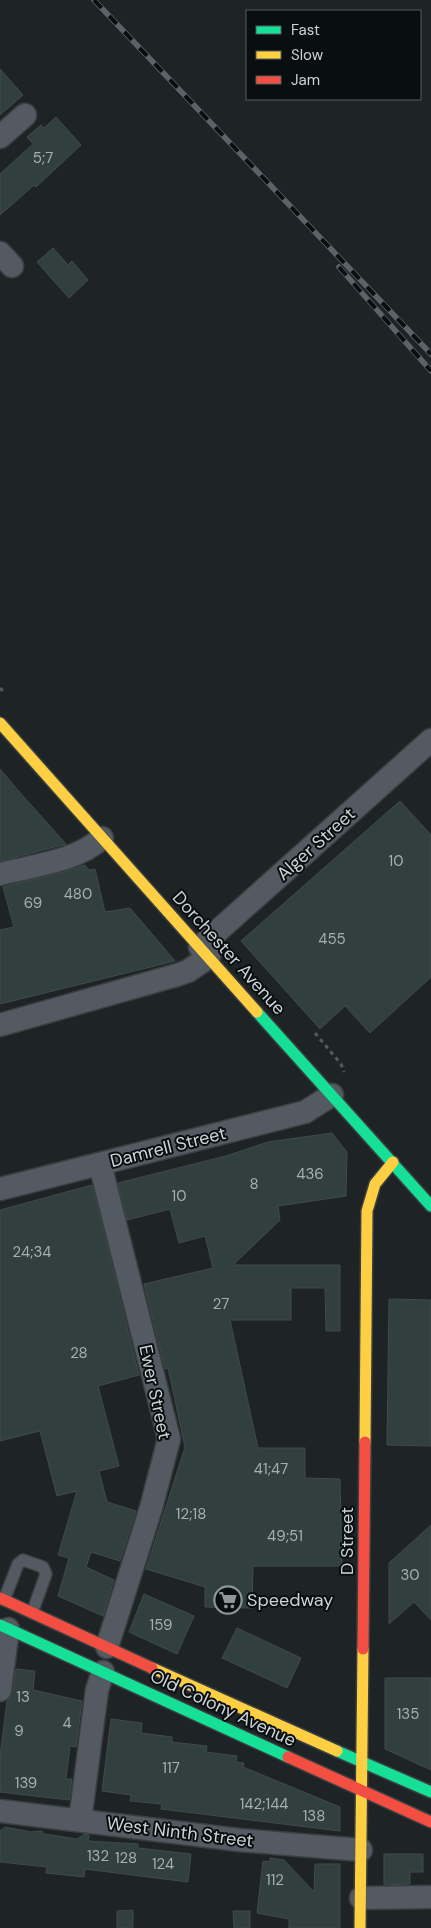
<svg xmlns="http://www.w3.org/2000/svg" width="431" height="1928" font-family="'DM Sans',sans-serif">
<rect width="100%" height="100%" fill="#1e2426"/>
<g fill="#313f3f" stroke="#44494a">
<polygon points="0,69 23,95 0,115"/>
<polygon points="56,117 81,145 36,187 34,185 0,215 0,174 33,144 27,137 41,125 44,128"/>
<polygon points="53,248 68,265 72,261 88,280 69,298 37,262"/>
<polygon points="0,769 23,796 66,844 0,861"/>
<polygon points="400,801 431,835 431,977 370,1033 345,1006 320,1029 241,941"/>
<polygon points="85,865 89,870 95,869 105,912 130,908 175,961 0,1004 0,930 14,927 3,887 57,874"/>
<polygon points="332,1133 347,1152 346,1196 278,1206 280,1220 233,1265 340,1265 340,1331 326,1331 325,1288 291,1288 291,1320 230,1320 258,1448 305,1448 305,1478 340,1479 342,1566 253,1566 252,1608 205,1607 205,1587 146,1569 185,1447 168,1368 165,1369 144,1284 213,1268 205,1236 179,1243 170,1209 127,1220 118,1183 226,1156 268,1142"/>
<polygon points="92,1185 139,1375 98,1386 119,1466 99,1471 107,1502 136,1511 120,1561 91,1552 86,1567 114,1580 103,1616 58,1596 69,1558 58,1555 77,1491 57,1496 40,1431 0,1441 0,1210"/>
<polygon points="389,1299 431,1300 431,1446 387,1445"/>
<polygon points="431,1525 431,1620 414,1602 389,1624 389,1563"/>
<polygon points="144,1594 194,1616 177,1654 129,1632"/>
<polygon points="237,1628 301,1658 287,1688 222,1658"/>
<polygon points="16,1669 35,1671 33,1690 82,1701 76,1747 70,1746 66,1779 72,1779 69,1800 0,1792 0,1756 7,1701 13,1692"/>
<polygon points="385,1678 431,1678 431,1770 385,1749"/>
<polygon points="111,1719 142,1723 141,1733 172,1737 172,1742 207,1746 206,1752 237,1756 236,1762 244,1763 243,1767 340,1807 340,1831 161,1809 162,1804 130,1801 131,1795 102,1791"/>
<polygon points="5,1827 31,1832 42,1831 44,1834 77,1839 85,1834 89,1835 88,1841 138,1844 138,1848 191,1854 188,1882 85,1869 84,1877 46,1873 47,1867 0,1862 0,1831"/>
<polygon points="384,1854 423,1854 423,1872 410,1872 410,1884 384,1885"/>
<polygon points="270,1858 284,1860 314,1892 315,1864 340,1864 340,1928 289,1928 289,1919 257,1913 263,1861 270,1862"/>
<polygon points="133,1910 133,1928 117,1928 117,1911"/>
<polygon points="233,1911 250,1911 250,1928 234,1928"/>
</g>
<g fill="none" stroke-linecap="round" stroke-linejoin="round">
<g stroke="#3b3f41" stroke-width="14">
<polyline id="lane" points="4,1600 18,1564 23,1560 43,1567 46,1574 32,1613"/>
</g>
<g stroke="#3b3f41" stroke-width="25">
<g id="street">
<polyline points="0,137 25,115"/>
<polyline points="0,253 12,266"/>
<path d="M0,874C35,865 75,862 102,838"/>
<polyline points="200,947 431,740"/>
<polyline points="0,1025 177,975 188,971 209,957"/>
<polyline points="100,1164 169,1439 151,1508 107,1647"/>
<polyline points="0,1189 305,1112 332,1095"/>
<polyline points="0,1690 8,1629"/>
<polyline points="0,1811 239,1840 361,1850"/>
<polyline points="80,1820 97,1690 103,1672"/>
<polyline points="361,1898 431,1897"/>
</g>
</g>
<g stroke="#3b3f41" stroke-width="14">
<g id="fast">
<polyline points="257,1012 431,1206"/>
<polyline points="0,1625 288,1757"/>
<polyline points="337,1751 431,1792"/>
</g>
</g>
<g stroke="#3b3f41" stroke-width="14">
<g id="slow">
<polyline points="0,723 257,1012"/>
<polyline points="365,1442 367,1211 375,1184 393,1162"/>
<polyline points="152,1668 337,1751"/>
<polyline points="360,1928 363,1649"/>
</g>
</g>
<g stroke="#3b3f41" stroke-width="14">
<g id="jam">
<polyline points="0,1598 152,1668"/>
<polyline points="363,1649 365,1442"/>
<polyline points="288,1757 431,1822"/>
</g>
</g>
<g stroke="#555a5e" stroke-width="3" stroke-dasharray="4 4" stroke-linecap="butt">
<polyline points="0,688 5,693"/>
<polyline points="315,1033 341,1064 344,1072"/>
</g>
<use href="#lane" stroke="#535a61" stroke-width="11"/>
<use href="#street" stroke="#535a61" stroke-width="22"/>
<use href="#fast" stroke="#16e098" stroke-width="11"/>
<use href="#slow" stroke="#ffcf43" stroke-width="11"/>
<use href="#jam" stroke="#f24e42" stroke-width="11"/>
<g stroke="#5c6267" stroke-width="5.5">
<g id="rail">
<polyline points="94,0 431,354"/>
<polyline points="339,267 431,371"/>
</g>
</g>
<use href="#rail" stroke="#090e10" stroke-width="4" stroke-dasharray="11" stroke-linecap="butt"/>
</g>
<defs>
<g id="supermarket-ring" transform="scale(1.4375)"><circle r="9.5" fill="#090e10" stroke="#909698" stroke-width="1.5"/><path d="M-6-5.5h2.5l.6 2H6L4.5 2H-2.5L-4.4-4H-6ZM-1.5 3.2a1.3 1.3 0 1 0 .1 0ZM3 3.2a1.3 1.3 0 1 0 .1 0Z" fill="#909698"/></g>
</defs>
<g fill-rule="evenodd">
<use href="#supermarket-ring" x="228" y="1600"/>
</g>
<g text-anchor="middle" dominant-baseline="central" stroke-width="4" stroke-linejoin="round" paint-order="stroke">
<g font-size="15" fill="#a6afb0">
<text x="43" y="158">5;7</text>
<text x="396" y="861">10</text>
<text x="78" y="894">480</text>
<text x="33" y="903">69</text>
<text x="332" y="939">455</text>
<text x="310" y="1174">436</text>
<text x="254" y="1184">8</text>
<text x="179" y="1196">10</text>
<text x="32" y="1252">24;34</text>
<text x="221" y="1304">27</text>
<text x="79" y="1353">28</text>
<text x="271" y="1469">41;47</text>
<text x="191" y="1514">12;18</text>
<text x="285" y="1536">49;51</text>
<text x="410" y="1575">30</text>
<text x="161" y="1625">159</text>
<text x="23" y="1697">13</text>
<text x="408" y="1714">135</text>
<text x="67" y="1723">4</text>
<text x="19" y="1731">9</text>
<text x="171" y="1768">117</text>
<text x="26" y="1783">139</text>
<text x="264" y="1804">142;144</text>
<text x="314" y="1816">138</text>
<text x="98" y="1856">132</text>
<text x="126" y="1858">128</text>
<text x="163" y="1864">124</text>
<text x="275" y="1880">112</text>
</g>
<g font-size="18" fill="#cdd4d6" stroke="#090e10">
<text transform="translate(316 844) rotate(-42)">Alger Street</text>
<text transform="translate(229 953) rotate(48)">Dorchester Avenue</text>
<text transform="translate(168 1147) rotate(-14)">Damrell Street</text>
<text transform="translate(155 1392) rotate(78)">Ewer Street</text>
<text transform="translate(347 1541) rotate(-90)">D Street</text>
<text transform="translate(223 1708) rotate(25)">Old Colony Avenue</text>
<text transform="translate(180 1832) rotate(7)">West Ninth Street</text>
</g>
<g font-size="18" fill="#cdd4d6" stroke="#090e10" text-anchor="start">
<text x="247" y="1600">Speedway</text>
</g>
</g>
<rect x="246" y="10" width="175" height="90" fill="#090e10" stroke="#575d5f"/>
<rect x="256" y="26" width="25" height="8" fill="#16e098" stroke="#575d5f"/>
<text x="291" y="35" font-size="15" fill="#cdd4d6">Fast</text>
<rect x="256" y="51" width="25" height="8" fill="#ffcf43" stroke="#575d5f"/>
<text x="291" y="60" font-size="15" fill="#cdd4d6">Slow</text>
<rect x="256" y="76" width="25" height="8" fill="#f24e42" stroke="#575d5f"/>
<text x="291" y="85" font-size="15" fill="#cdd4d6">Jam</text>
</svg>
